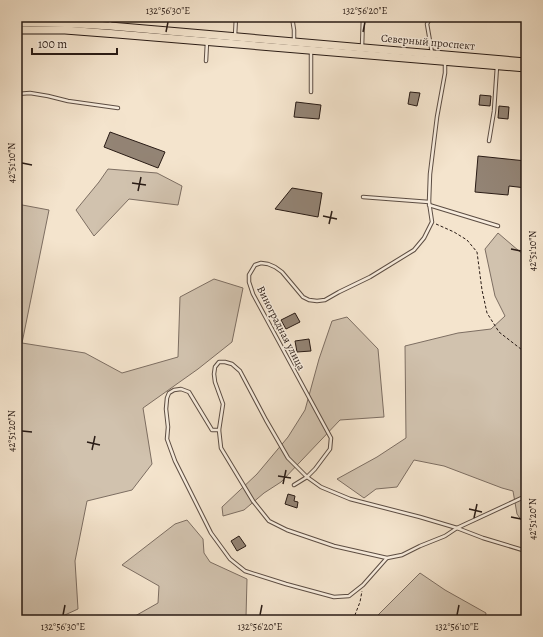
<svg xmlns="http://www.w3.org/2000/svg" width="543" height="637" font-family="Alegreya,serif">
<rect width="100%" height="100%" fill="#f4e4cd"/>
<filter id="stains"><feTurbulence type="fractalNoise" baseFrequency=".005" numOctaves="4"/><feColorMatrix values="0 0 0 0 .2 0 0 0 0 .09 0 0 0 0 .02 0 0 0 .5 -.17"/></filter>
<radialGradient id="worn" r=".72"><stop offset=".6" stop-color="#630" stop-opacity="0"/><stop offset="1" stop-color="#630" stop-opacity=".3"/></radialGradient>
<g fill="#d1c2ae" stroke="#7d6e62">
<polygon points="108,169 157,173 182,186 178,205 129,199 94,236 76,210 99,182"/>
<polygon points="17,204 49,210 22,343 85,353 122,373 178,357 180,297 214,279 243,288 232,342 198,369 143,408 152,464 132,490 87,501 75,561 78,609 54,620 17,620"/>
<polygon points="498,233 526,257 526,527 517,514 513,491 502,488 444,466 414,460 397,487 376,489 364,498 337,479 377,457 406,438 405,346 458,333 491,329 505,316 495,296 485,249"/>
<polygon points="347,317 378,349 384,417 340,420 281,482 264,493 244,510 223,516 222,507 257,474 288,437 305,410 319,359 332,321"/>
<polygon points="187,520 203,539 204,553 210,562 247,579 246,617 244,620 128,620 158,603 159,586 122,565 175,524"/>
<polygon points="420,573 445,590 486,613 485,620 373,620"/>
</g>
<g fill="#938475" stroke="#291b15">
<polygon points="410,92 420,93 417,106 408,104"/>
<polygon points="480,95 491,96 490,106 479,105"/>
<polygon points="296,102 321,105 319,119 294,117"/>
<polygon points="499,106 509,107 508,119 498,118"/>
<polygon points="110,132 165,152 158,168 104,147"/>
<polygon points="478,156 526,161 526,188 509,186 508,195 475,192"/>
<polygon points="292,188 322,193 318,217 275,209"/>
<polygon points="295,313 300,322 286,329 281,320"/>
<polygon points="309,339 311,351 297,352 295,341"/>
<polygon points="288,494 295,496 294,501 298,502 297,508 285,504"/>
<polygon points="239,536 246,546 237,551 231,541"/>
</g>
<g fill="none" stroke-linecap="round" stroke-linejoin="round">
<g stroke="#5c4d43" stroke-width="4.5">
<g id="service">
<polyline points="110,17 110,24"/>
<polyline points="292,17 294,30 294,42"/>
<polyline points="431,17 427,24 432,53"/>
<polyline points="235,36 236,17"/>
<polyline points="362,47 363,17"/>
<polyline points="206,61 207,42"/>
<polyline points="445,62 445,73 437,117 430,174 429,202 432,222 424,238 414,250 370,277 339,292 325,300 317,301 309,300 303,297 282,272 275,267 268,264 261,263 255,265 249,275 249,282 253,294 331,438 330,449 315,469 307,477 321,487 350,499 420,517 457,528 483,538 526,551"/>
<polyline points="311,92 311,51"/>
<polyline points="17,94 30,93 48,96 68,101 118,108"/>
<polyline points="489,141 494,111 497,66"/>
<polyline points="363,197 429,202"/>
<polyline points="429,205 498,226"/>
<polyline points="219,430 212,430 189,392 181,389 174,390 169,393 167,398 166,409 168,427 167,439 175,461 211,533 230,559 245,571 286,584 334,597 349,596 363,585 386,559"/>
<polyline points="294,485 307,477 288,458 266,420 240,371 232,364 225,362 219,362 215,367 214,374 215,382 223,404 219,430 221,448 253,501 269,521 287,530 334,546 387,558 402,555 420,546 445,536 457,528 526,496"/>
</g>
</g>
<g stroke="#291b15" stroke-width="9">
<g id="primary">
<path d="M17,23C48,22 79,24 110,26L526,62"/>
<polyline points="17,30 65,30 117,34 526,68"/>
</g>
</g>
<g stroke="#291b15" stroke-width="1" stroke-dasharray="3 2" stroke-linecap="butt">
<polyline points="436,224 454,232 467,240 477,252 482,290 487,313 499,332 526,353"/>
<polyline points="353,620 360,602 362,591"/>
</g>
<use href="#service" stroke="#f8edde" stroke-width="2.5"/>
<use href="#primary" stroke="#f4e4cd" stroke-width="7"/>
</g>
<path fill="none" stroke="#291b15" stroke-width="1.5" d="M166,32L168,22M363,32L365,22M22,163L32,165M132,183L146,185M138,191L141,177M323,216L337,219M329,224L332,211M511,249L521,251M22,431L32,432M87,442L100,445M92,450L95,436M278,476L291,478M283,484L286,470M469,509L482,512M511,517L521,519M474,518L477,504M63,615L65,605M260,615L262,605M457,615L459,605"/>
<g text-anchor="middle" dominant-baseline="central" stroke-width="3" stroke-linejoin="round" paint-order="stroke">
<g font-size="11" fill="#291b15" stroke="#f8edde">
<text transform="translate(428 42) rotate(5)">Северный проспект</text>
<text transform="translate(281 328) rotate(63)">Виноградная улица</text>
</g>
</g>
<rect width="543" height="637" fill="none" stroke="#f4e4cd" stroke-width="44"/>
<path d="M32 48v6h85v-6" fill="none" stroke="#291b15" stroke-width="2"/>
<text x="38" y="48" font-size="12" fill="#291b15" stroke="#f8edde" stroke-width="3" paint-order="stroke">100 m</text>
<rect x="22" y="22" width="499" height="593" fill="none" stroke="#291b15" stroke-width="1.5"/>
<g font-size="10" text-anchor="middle" fill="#291b15">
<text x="168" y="14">132°56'30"E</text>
<text x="365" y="14">132°56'20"E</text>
<text transform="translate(11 163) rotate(-90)" y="4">42°51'10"N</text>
<text transform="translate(532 251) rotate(-90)" y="4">42°51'10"N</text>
<text transform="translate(11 431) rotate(-90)" y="4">42°51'20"N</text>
<text transform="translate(532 519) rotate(-90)" y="4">42°51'20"N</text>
<text x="63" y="630">132°56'30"E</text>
<text x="260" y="630">132°56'20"E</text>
<text x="457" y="630">132°56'10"E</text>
</g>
<rect width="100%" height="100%" filter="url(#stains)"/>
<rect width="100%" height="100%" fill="url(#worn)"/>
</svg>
